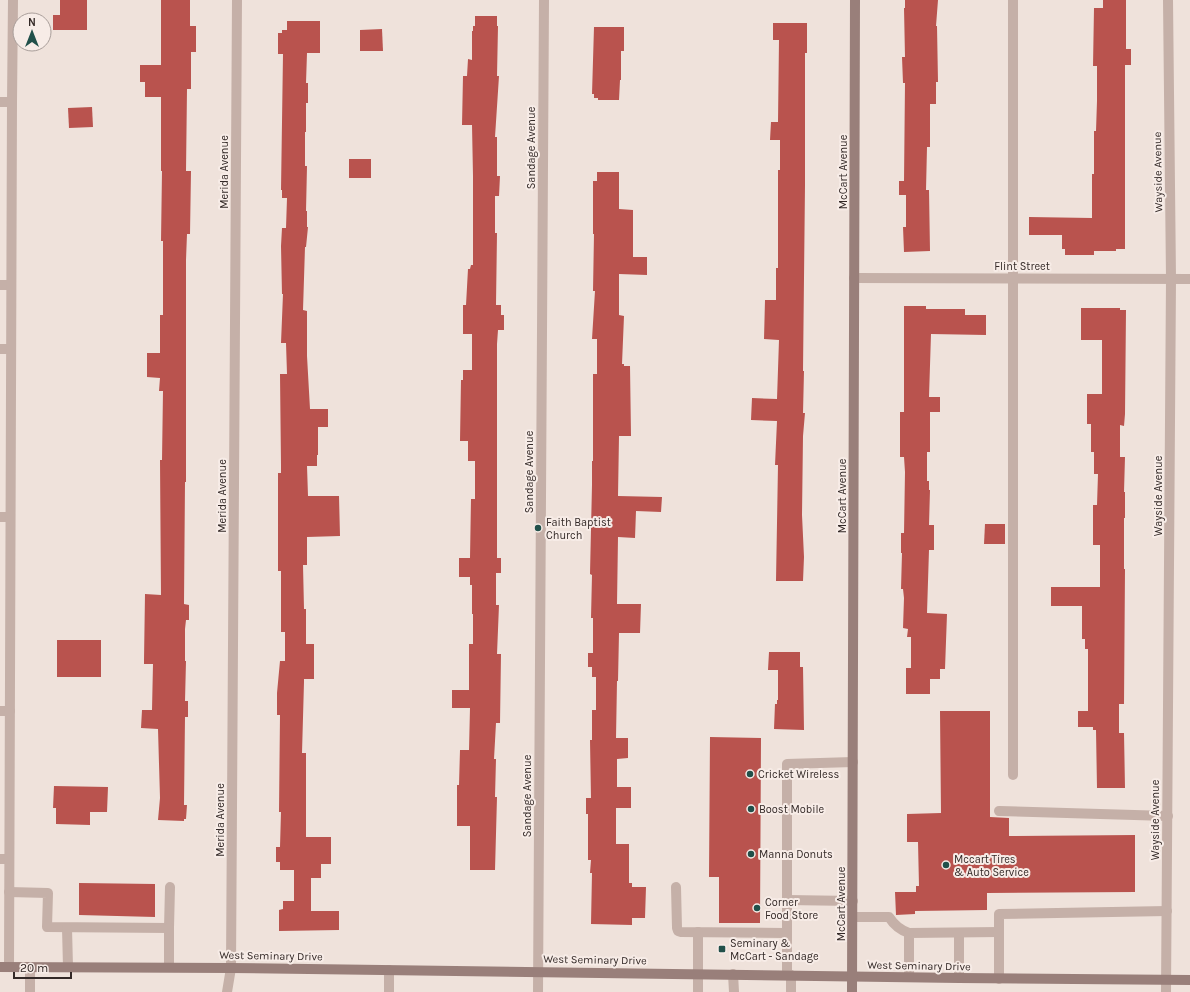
<svg xmlns="http://www.w3.org/2000/svg" width="1190" height="992" font-family="Karla,sans-serif">
<rect width="100%" height="100%" fill="#efe2db"/>
<g fill="#b9534e">
<polygon points="60,0 87,0 87,30 53,30 53,15 60,15"/>
<polygon points="161,0 190,0 190,26 196,26 196,52 191,52 191,89 187,89 186,171 191,171 190,234 187,234 186,260 186,482 185,482 184,604 189,605 189,620 186,620 185,629 185,661 186,661 185,701 188,701 188,717 185,717 184,805 187,805 186,819 184,819 184,821 158,820 160,798 158,729 141,728 142,710 152,710 153,664 144,664 144,660 145,594 161,595 160,460 162,460 163,391 159,391 160,378 147,377 147,353 160,353 160,315 163,315 163,241 161,241 162,171 161,171 161,97 145,97 145,82 140,82 140,65 161,65"/>
<polygon points="905,0 938,0 936,26 937,26 938,82 936,82 936,104 930,104 930,147 927,147 926,190 929,190 930,251 904,252 903,227 906,227 906,195 899,195 899,181 904,181 905,83 903,83 902,57 905,57 904,8 905,8"/>
<polygon points="1103,0 1126,0 1126,49 1131,49 1131,65 1125,65 1125,249 1116,249 1116,251 1094,251 1094,255 1065,255 1065,249 1062,249 1062,235 1029,235 1029,217 1092,218 1092,174 1094,174 1094,131 1096,131 1097,101 1097,66 1093,66 1094,8 1103,8"/>
<polygon points="475,16 497,16 497,26 498,26 497,76 499,76 495,137 497,137 497,176 500,176 499,196 495,196 495,233 497,233 496,305 501,305 501,315 504,315 504,330 498,330 497,344 497,558 501,558 501,573 496,573 496,605 499,605 497,654 501,654 500,723 496,723 494,759 496,759 495,797 497,797 495,870 470,870 470,826 457,826 457,785 459,785 460,750 469,750 470,708 452,708 452,690 469,690 469,644 473,644 473,614 472,614 472,585 470,585 470,577 459,577 459,558 470,558 471,499 475,499 475,461 468,461 468,441 460,441 461,380 463,380 463,370 472,370 472,334 463,334 463,305 466,305 468,269 470,269 471,265 473,265 473,176 472,125 462,125 463,76 467,76 468,59 472,60 472,31 473,31 473,26 475,26"/>
<polygon points="287,21 320,21 320,53 307,53 306,83 308,83 308,103 306,103 306,132 305,132 305,166 307,166 306,211 307,211 307,227 308,227 306,247 305,247 303,310 307,311 307,356 310,409 328,409 328,427 318,427 318,455 317,455 317,466 307,466 308,496 339,496 340,536 307,537 307,565 303,565 304,609 306,609 306,644 314,644 314,679 304,679 304,682 302,753 306,753 306,837 331,837 331,864 321,864 321,878 311,878 311,911 339,911 339,930 279,931 279,910 283,909 283,901 294,901 294,870 280,870 280,862 276,862 276,847 280,847 281,812 279,812 280,715 277,715 277,693 280,661 285,661 285,632 281,632 281,571 278,571 278,473 281,473 281,465 280,374 287,374 286,343 281,343 283,294 282,294 281,246 282,228 286,228 287,198 282,198 282,190 281,190 283,54 278,54 278,33 282,33 282,30 287,30"/>
<polygon points="773,23 807,23 807,53 805,53 805,185 803,371 804,371 803,413 805,413 803,436 802,515 804,557 803,581 776,581 778,465 775,465 777,421 751,420 752,398 777,399 779,340 764,339 765,300 776,300 776,268 778,268 778,170 780,170 780,140 770,140 771,122 778,122 779,40 773,40"/>
<polygon points="594,27 624,27 624,51 621,51 621,80 620,80 619,100 598,100 598,98 594,98 594,94 592,94"/>
<polygon points="382,29 383,51 360,51 360,30"/>
<polygon points="92,107 93,127 69,128 68,108"/>
<rect x="349" y="159" width="22" height="19"/>
<polygon points="597,172 619,172 619,209 633,210 633,257 647,257 647,275 619,274 619,315 624,316 622,364 624,364 624,366 630,366 631,436 619,436 618,496 662,497 661,512 636,511 635,538 618,537 617,604 641,604 640,633 619,633 618,681 617,681 616,738 628,738 628,758 617,759 617,787 631,787 631,808 616,808 616,844 629,844 629,883 632,883 632,887 646,887 645,918 632,918 632,925 591,924 592,873 590,873 591,860 588,860 588,814 586,814 586,798 591,798 590,740 592,740 592,710 596,710 596,677 592,677 592,667 588,667 588,653 593,653 593,618 591,618 592,575 590,574 592,485 592,461 593,461 593,374 597,374 597,339 592,339 595,291 593,291 594,234 593,234 593,181 597,181"/>
<polygon points="904,306 926,306 926,309 965,309 965,315 986,315 986,335 931,334 929,397 940,397 940,412 930,412 930,452 927,452 927,481 929,481 929,490 930,490 929,525 934,525 934,550 929,550 927,613 947,614 945,669 940,669 940,679 930,679 930,694 906,694 906,668 911,668 911,637 907,637 908,629 903,628 904,598 903,589 901,589 902,553 901,553 901,533 904,533 905,472 904,457 900,457 900,412 904,412"/>
<polygon points="1081,308 1120,308 1120,310 1126,310 1125,414 1124,426 1120,425 1120,457 1125,457 1124,492 1125,492 1125,518 1124,518 1124,569 1125,569 1124,704 1119,704 1119,733 1124,733 1125,788 1097,788 1096,730 1093,730 1093,727 1078,727 1078,711 1088,711 1088,649 1085,649 1085,639 1082,639 1082,606 1051,606 1051,587 1100,587 1100,545 1093,545 1093,505 1097,505 1098,474 1094,474 1094,452 1091,452 1091,424 1087,424 1087,394 1102,394 1102,340 1081,340"/>
<polygon points="985,524 1005,524 1005,544 984,544"/>
<rect x="57" y="640" width="44" height="37"/>
<polygon points="769,652 800,652 800,667 803,667 804,730 774,729 775,704 777,704 777,700 778,700 778,670 768,670"/>
<polygon points="940,711 990,711 990,817 1009,818 1009,836 1135,835 1135,892 987,893 987,910 915,911 915,914 896,915 895,892 916,892 916,886 919,886 918,842 907,842 907,814 941,813"/>
<polygon points="710,737 761,738 760,923 719,923 719,877 709,877"/>
<polygon points="54,786 108,787 107,812 90,812 90,825 56,824 56,808 53,808"/>
<polygon points="79,883 155,884 155,917 79,915"/>
</g>
<g fill="none" stroke-linecap="round" stroke-linejoin="round">
<g stroke="#c5b0a8" stroke-width="10">
<polyline points="1013,0 1013,775"/>
<polyline points="0,102 12,102"/>
<polyline points="0,285 11,285"/>
<polyline points="0,349 11,349"/>
<polyline points="0,517 10,517"/>
<polyline points="0,711 10,711"/>
<polyline points="999,811 1168,816"/>
<polyline points="0,859 9,859"/>
<polyline points="676,887 677,928 678,931 681,932 784,933 787,932 787,764 853,762"/>
<polyline points="9,892 48,893 47,927 169,928 170,887"/>
<polyline points="787,900 853,901"/>
<path d="M853,917H889C894,925 900,930 909,933"/>
<polyline points="67,928 68,967"/>
<polyline points="169,928 169,967"/>
<polyline points="787,932 787,975"/>
<polyline points="959,933 959,978"/>
<polyline points="389,970 389,992"/>
<polyline points="733,974 734,992"/>
<polyline points="791,975 791,992"/>
<polyline points="909,977 909,933 999,932"/>
<polyline points="999,979 999,914 1167,911"/>
<polyline points="30,992 30,967"/>
<polyline points="698,992 698,932"/>
</g>
<g stroke="#c5b0a8" stroke-width="10">
<polyline points="854,278 1190,279"/>
<polyline points="9,967 12,102 13,0"/>
<polyline points="227,992 231,968 237,0"/>
<polyline points="538,992 544,0"/>
<polyline points="1166,992 1171,279 1168,0"/>
</g>
<g stroke="#997f7a" stroke-width="10">
<polyline points="0,967 231,968 959,978 1190,980"/>
<polyline points="852,992 855,0"/>
</g>
</g>
<g fill="#21504a" stroke="#f7ece7" stroke-width="1.5">
<circle cx="538" cy="528" r="4"/>
<circle cx="750" cy="774" r="4"/>
<circle cx="751" cy="809" r="4"/>
<circle cx="751" cy="854" r="4"/>
<circle cx="946" cy="865" r="4"/>
<circle cx="757" cy="908" r="4"/>
<rect x="718" y="945" width="8" height="8" rx="2"/>
</g>
<g text-anchor="middle" dominant-baseline="central" stroke-width="4" stroke-linejoin="round" paint-order="stroke">
<g font-size="11" fill="#332927" stroke="#f7ece7">
<text transform="translate(531 148) rotate(-90)">Sandage Avenue</text>
<text transform="translate(224 172) rotate(-90)">Merida Avenue</text>
<text transform="translate(843 172) rotate(-90)">McCart Avenue</text>
<text transform="translate(1158 172) rotate(-91)">Wayside Avenue</text>
<text x="1022" y="266">Flint Street</text>
<text transform="translate(529 472) rotate(-90)">Sandage Avenue</text>
<text transform="translate(222 496) rotate(-90)">Merida Avenue</text>
<text transform="translate(842 496) rotate(-90)">McCart Avenue</text>
<text transform="translate(1158 496) rotate(-90)">Wayside Avenue</text>
<text transform="translate(527 796) rotate(-90)">Sandage Avenue</text>
<text transform="translate(220 820) rotate(-90)">Merida Avenue</text>
<text transform="translate(1155 820) rotate(-90)">Wayside Avenue</text>
<text transform="translate(841 904) rotate(-90)">McCart Avenue</text>
<text transform="translate(271 956) rotate(1)">West Seminary Drive</text>
<text transform="translate(595 960) rotate(1)">West Seminary Drive</text>
<text transform="translate(919 966) rotate(1)">West Seminary Drive</text>
</g>
<g font-size="11" fill="#332927" stroke="#f7ece7" text-anchor="start">
<text x="546" y="522">Faith Baptist<tspan x="546" dy="13">Church</tspan></text>
<text x="758" y="774">Cricket Wireless</text>
<text x="759" y="809">Boost Mobile</text>
<text x="759" y="854">Manna Donuts</text>
<text x="954" y="859">Mccart Tires<tspan x="954" dy="13">&amp; Auto Service</tspan></text>
<text x="765" y="902">Corner<tspan x="765" dy="13">Food Store</tspan></text>
<text x="730" y="943">Seminary &amp;<tspan x="730" dy="13">McCart - Sandage</tspan></text>
</g>
</g>
<g transform="translate(32 32)"><circle r="19" fill="#f7ece7" stroke="#a99e9a"/>
<path d="M0-3L7 15L0 10L-7 15Z" fill="#21504a"/>
<text y="-6" font-size="11" font-weight="bold" text-anchor="middle" fill="#332927">N</text>
</g>
<path d="M14 972v6h57v-6" fill="none" stroke="#332927" stroke-width="2"/>
<text x="20" y="972" font-size="12" fill="#332927" stroke="#f7ece7" stroke-width="3" paint-order="stroke">20 m</text>
</svg>
